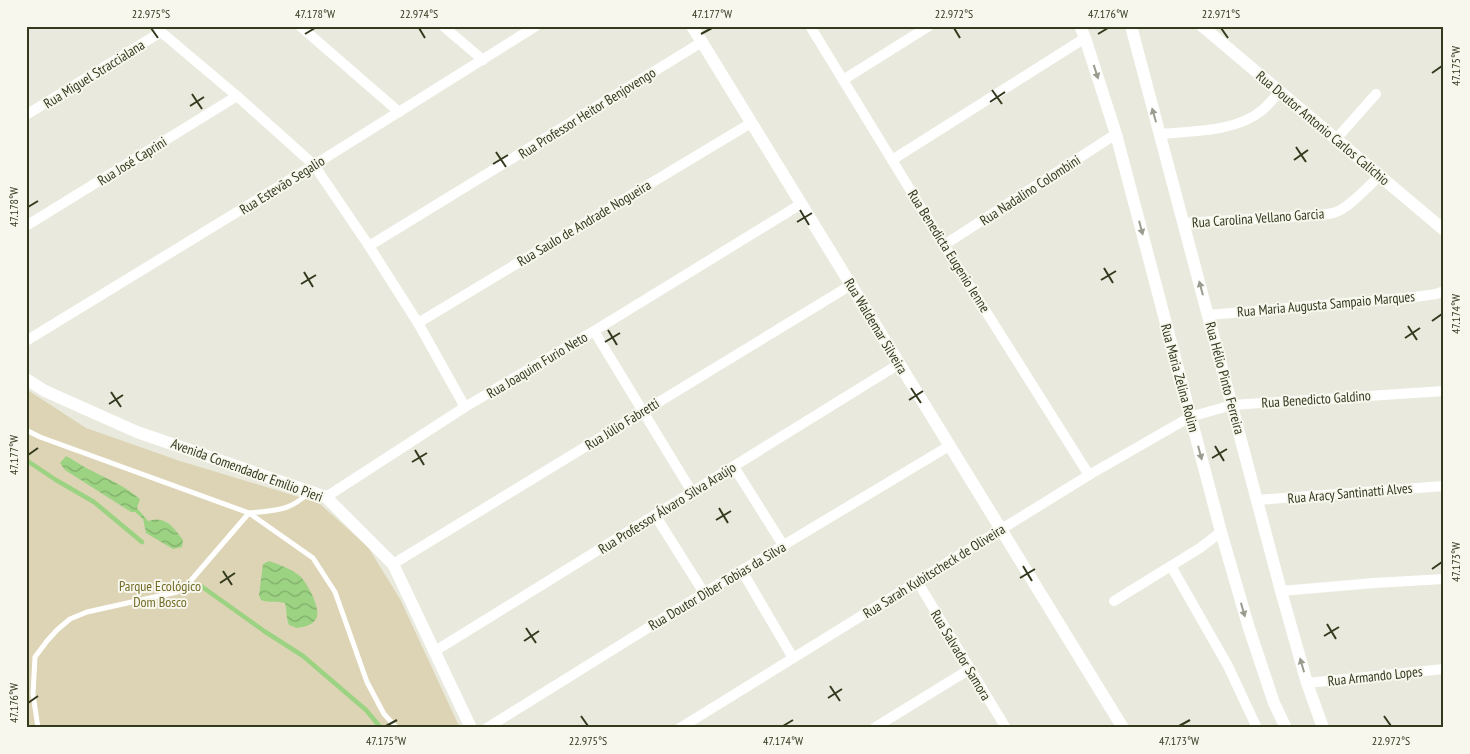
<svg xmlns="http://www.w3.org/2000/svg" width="1470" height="754" font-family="'PT Sans Narrow',sans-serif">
<defs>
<pattern id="water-waves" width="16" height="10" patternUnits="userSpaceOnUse" patternTransform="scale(1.25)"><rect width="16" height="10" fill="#9cd382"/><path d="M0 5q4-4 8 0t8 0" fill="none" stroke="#80ac6a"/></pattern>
</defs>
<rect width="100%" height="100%" fill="#e9eadd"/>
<polygon fill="#ddd4b5" points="26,389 86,428 180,461 319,503 368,547 400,599 460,728 26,728"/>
<g fill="url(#water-waves)">
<path d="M66,456C74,460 82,466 90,470C108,479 125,486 140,499L137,508L148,521C165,515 174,527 183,540L182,547L173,549L146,533L143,519L135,512H131L65,470L60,463Z"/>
<path d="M269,561C280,565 292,569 301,577C308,585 320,607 317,617C314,625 304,627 297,628L289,625C286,618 287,611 285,603C276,601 269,603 261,600L259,595L263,564Z"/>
</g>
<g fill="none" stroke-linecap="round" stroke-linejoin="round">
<g stroke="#9cd382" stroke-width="4.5">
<polyline points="26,460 56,480 94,502 142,542"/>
<polyline points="201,586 264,631 303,656 366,710 381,728"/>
</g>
<g stroke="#fff" stroke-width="5">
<polyline points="26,430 40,437 249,513 313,558 335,592 367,682 384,714 397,728"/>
<path d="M38,728L33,694L35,657L47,641L57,630L70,619L87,612L177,592L187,585L249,513C277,510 288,512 310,492"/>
</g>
<g stroke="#fff" stroke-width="10">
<polyline points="154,26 237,96 314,165 369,246 418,323 465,407"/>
<polyline points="300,26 399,112"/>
<polyline points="443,26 483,60"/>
<polyline points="810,26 944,245 1089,475"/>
<polyline points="843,80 929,26"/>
<polyline points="26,115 161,32"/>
<path d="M1159,134C1191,131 1236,132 1261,111C1268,106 1274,98 1280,91"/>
<polyline points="1337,138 1376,94"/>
<polyline points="892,160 1085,38"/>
<path d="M1183,223L1320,215C1325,214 1331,214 1336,212C1350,207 1368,186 1380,176"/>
<polyline points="26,226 237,96"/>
<polyline points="944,245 1116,134"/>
<polyline points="369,246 702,42"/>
<polyline points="1208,315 1415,297 1436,294 1444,291"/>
<polyline points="418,323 751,123"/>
<polyline points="594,331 692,492"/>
<polyline points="26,341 314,165 536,26"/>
<polyline points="734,467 783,545"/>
<polyline points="326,497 465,407 594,331 801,204"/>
<polyline points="1257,500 1444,486"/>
<polyline points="655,515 704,593"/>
<polyline points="393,564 851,285"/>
<polyline points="1171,566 1228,666 1257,728"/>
<polyline points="742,571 793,658"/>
<polyline points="917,581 1006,728"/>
<polyline points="1281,591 1374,583 1444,579"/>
<polyline points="1114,601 1200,548 1221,532"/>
<polyline points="435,651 899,364"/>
<polyline points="1307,683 1444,669"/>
<polyline points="487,728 704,593 949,446"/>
<polyline points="680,728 1089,475 1190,417 1232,405 1444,391"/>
<polyline points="874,728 970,669"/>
</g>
<g stroke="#fff" stroke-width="12">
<polyline points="692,26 1123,728"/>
<polyline points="1080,26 1085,38 1116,134 1221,532 1248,625 1274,703 1286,728"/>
<polyline points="1131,26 1281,591 1307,683 1323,728"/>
<polyline points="1202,26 1444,230"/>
<polyline points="26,379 45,391 137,432 326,497 393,564 471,728"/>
</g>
</g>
<defs><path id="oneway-solid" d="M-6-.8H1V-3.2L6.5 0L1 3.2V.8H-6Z" transform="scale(1.25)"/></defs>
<g fill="#999c8e">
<use href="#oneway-solid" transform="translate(1096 72) rotate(72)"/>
<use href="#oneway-solid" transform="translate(1154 115) rotate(-106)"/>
<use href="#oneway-solid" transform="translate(1141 228) rotate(75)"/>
<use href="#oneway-solid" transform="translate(1201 288) rotate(-105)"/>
<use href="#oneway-solid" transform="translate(1200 453) rotate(75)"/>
<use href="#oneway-solid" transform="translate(1243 610) rotate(74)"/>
<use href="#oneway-solid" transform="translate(1302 665) rotate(-106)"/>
</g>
<path fill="none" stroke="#333a1e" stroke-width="2" d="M151,28L158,38M419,28L425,38M954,28L960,38M1221,28L1228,38M305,34L315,28M701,34L712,28M1098,34L1108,28M1432,73L1442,66M992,90L1002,104M192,94L202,109M990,102L1005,92M190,106L204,97M1296,147L1306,162M496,152L506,167M1294,160L1308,150M493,164L508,155M28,207L38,201M800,210L809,225M797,222L812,213M1104,268L1113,283M304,272L313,287M1101,280L1116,271M301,284L316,275M1432,321L1442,314M1408,326L1417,340M608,330L617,345M1405,338L1420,328M605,342L620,333M911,388L921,403M111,392L121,407M909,400L923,391M109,404L123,395M1215,446L1224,461M415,450L424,465M28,455L38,448M1212,458L1227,449M412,462L427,453M719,508L728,523M716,520L731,511M1023,566L1032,581M1432,569L1442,562M223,571L232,585M1020,578L1035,569M220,583L235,573M1327,624L1336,639M526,628L536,643M1324,636L1339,627M524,641L539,631M830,686L840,701M828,698L842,689M28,703L38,696M581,716L588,726M1384,716L1391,726M386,726L397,720M783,726L793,720M1179,726L1190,720"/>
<g text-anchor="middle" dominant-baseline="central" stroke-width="4" stroke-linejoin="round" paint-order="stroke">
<g font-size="14" fill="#333a1e" stroke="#f7f7ee">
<text transform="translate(94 74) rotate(-32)">Rua Miguel Straccialana</text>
<text transform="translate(587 113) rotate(-32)">Rua Professor Heitor Benjovengo</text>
<text transform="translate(1323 128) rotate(40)">Rua Doutor Antonio Carlos Calichio</text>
<text transform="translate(132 161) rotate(-32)">Rua José Caprini</text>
<text transform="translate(282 185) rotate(-32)">Rua Estevão Segalio</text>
<text transform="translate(1030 190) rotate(-33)">Rua Nadalino Colombini</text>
<text transform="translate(1258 218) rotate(-4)">Rua Carolina Vellano Garcia</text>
<text transform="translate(584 223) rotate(-31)">Rua Saulo de Andrade Nogueira</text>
<text transform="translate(949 251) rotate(58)">Rua Benedicta Eugenio Ienne</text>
<text transform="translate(1326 304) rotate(-5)">Rua Maria Augusta Sampaio Marques</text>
<text transform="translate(876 326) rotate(59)">Rua Waldemar Silveira</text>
<text transform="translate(537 365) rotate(-31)">Rua Joaquim Furio Neto</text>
<text transform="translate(1180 378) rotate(75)">Rua Maria Zelina Rolim</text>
<text transform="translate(1225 378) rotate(75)">Rua Hélio Pinto Ferreira</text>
<text transform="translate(1316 399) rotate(-4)">Rua Benedicto Galdino</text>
<text transform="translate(622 424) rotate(-32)">Rua Júlio Fabretti</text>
<text transform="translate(247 470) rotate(20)">Avenida Comendador Emílio Pieri</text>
<text transform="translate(1350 493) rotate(-5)">Rua Aracy Santinatti Alves</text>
<text transform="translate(667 508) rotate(-32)">Rua Professor Álvaro Silva Araújo</text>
<text transform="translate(934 571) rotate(-32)">Rua Sarah Kubitscheck de Oliveira</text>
<text transform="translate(717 586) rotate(-31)">Rua Doutor Diber Tobias da Silva</text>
<text transform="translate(961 655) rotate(59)">Rua Salvador Samora</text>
<text transform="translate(1375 676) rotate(-6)">Rua Armando Lopes</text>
</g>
<g font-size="14" fill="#726b27" stroke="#f7f7ee">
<text x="160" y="586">Parque Ecológico<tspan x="160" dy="16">Dom Bosco</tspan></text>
</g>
</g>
<rect width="1470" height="754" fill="none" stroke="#f7f7ee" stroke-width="55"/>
<rect x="28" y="28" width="1414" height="698" fill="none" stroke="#333a1e" stroke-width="2"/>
<g font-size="12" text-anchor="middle" fill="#333a1e">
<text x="151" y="18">22.975°S</text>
<text x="315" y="18">47.178°W</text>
<text x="419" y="18">22.974°S</text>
<text x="712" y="18">47.177°W</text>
<text x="954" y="18">22.972°S</text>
<text x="1108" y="18">47.176°W</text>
<text x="1221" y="18">22.971°S</text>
<text transform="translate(1456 66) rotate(-90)" y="4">47.175°W</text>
<text transform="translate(14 207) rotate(-90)" y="4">47.178°W</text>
<text transform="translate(1456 314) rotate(-90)" y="4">47.174°W</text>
<text transform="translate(14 455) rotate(-90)" y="4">47.177°W</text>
<text transform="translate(1456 562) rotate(-90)" y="4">47.173°W</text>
<text transform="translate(14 703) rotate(-90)" y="4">47.176°W</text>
<text x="386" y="745">47.175°W</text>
<text x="588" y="745">22.975°S</text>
<text x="783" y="745">47.174°W</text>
<text x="1179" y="745">47.173°W</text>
<text x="1391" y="745">22.972°S</text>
</g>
</svg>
